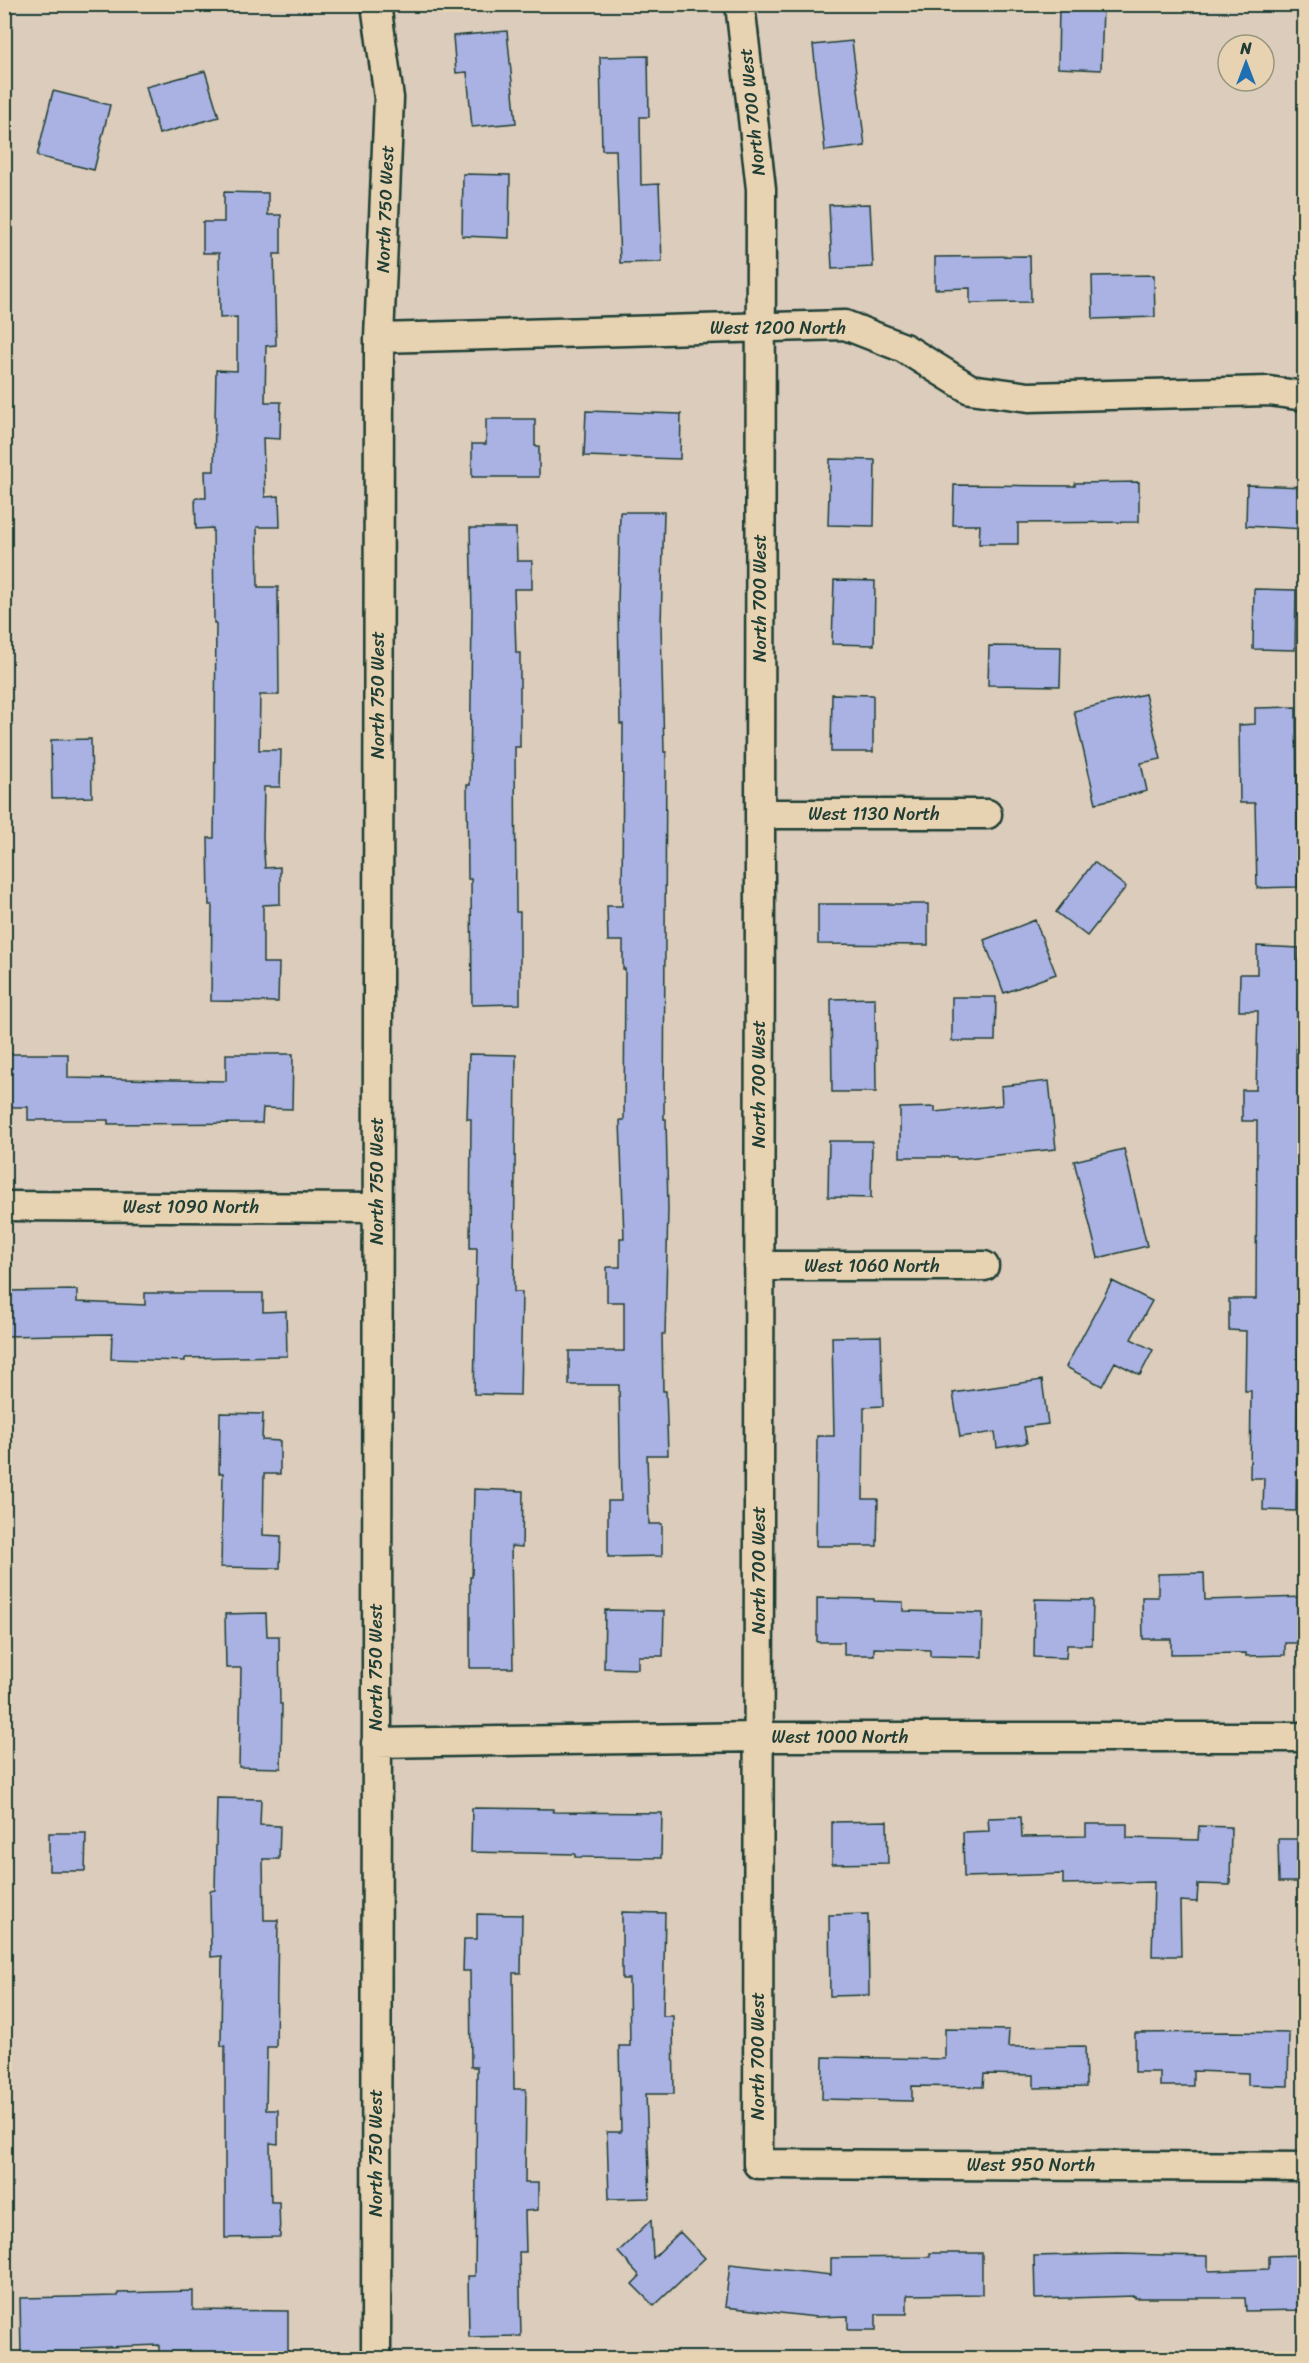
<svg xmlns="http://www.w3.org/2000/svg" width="1309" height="2363" viewBox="0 0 1309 2363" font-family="Sriracha,sans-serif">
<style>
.building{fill:#a9b2e3;stroke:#1f3d34;stroke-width:1.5}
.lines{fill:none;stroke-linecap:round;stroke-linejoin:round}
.minor-casing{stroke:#1f3d34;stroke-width:33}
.minor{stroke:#e7d3b1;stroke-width:28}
.labels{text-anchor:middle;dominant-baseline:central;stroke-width:4.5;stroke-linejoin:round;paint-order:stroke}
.street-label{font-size:18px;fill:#1f3d34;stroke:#e7d3b1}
</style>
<rect width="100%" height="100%" fill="#dbccbb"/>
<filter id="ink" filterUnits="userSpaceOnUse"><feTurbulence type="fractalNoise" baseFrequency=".0167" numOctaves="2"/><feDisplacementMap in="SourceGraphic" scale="12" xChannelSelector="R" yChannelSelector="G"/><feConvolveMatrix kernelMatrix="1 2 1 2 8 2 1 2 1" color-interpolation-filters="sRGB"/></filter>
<g filter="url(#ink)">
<!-- building -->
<path class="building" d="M 1059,4 L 1103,6 L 1101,70 L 1058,68 Z
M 507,31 L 516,123 L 472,127 L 467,72 L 456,73 L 453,36 Z
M 852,41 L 865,146 L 825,151 L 813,45 Z
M 648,56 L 649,117 L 640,117 L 641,185 L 659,184 L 662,262 L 620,263 L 616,150 L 602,150 L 600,57 Z
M 205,71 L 219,117 L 159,134 L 146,87 Z
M 53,91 L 110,105 L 94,170 L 37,156 Z
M 463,174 L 510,175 L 509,238 L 462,236 Z
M 224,192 L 268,193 L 268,215 L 281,215 L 281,254 L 274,254 L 276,345 L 266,346 L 265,402 L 281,402 L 280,439 L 263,438 L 265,497 L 279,496 L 280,527 L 257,527 L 258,587 L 278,587 L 279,695 L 260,695 L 259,750 L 281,750 L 280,787 L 264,787 L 263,838 L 265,868 L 280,867 L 280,904 L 263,905 L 263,963 L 279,963 L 278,1002 L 211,1001 L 212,905 L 209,905 L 208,838 L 214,838 L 216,623 L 214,623 L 213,528 L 196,529 L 195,498 L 206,498 L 205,471 L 214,471 L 216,370 L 237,371 L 237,317 L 220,318 L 219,253 L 203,253 L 203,222 L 224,222 Z
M 870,204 L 873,267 L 832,269 L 829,205 Z
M 1030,256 L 1031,302 L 970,303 L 970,288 L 935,289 L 935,257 Z
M 1154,275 L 1155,317 L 1093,319 L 1092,276 Z
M 586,411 L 681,414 L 680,459 L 584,456 Z
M 486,419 L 535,419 L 535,446 L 539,446 L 539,477 L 472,477 L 472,444 L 486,444 Z
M 830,459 L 875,460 L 874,526 L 828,525 Z
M 1139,482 L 1139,522 L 1018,523 L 1018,544 L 979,544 L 980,525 L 953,525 L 954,485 L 1075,486 L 1075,483 Z
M 1247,485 L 1305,487 L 1305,529 L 1246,526 Z
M 620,512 L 664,512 L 661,625 L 664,752 L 666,752 L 664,1119 L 666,1119 L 668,1209 L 665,1334 L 662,1334 L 663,1391 L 666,1391 L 668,1455 L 647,1455 L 649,1524 L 662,1524 L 662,1556 L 608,1557 L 608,1501 L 621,1501 L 619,1385 L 569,1385 L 569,1351 L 624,1351 L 624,1302 L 607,1302 L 607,1267 L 620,1267 L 620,1238 L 624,1238 L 620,1120 L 624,1120 L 625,969 L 623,969 L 623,941 L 608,941 L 607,906 L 622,906 L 623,724 L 620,724 L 618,605 Z
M 470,528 L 516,528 L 517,561 L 532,561 L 532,589 L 514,589 L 516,653 L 520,653 L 520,747 L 515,747 L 516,912 L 520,912 L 520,1004 L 472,1005 L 471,879 L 468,879 L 467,785 L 470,785 L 472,612 Z
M 834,580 L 875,581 L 874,645 L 832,644 Z
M 1254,589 L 1296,590 L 1295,650 L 1253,649 Z
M 989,646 L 1061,647 L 1060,686 L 988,685 Z
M 832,694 L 873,695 L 873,752 L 831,752 Z
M 1145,694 L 1161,759 L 1141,763 L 1147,791 L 1096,803 L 1074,711 Z
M 1296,707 L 1298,887 L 1257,888 L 1255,803 L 1240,803 L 1239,725 L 1255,724 L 1255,708 Z
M 91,739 L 92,797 L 52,798 L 51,740 Z
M 1094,862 L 1126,887 L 1087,936 L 1056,912 Z
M 818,904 L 928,904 L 928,945 L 818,944 Z
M 1035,920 L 1056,974 L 1004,993 L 984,940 Z
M 1257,946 L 1299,948 L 1296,1064 L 1300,1064 L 1301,1161 L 1296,1511 L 1263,1510 L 1264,1478 L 1250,1478 L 1251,1391 L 1245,1391 L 1246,1331 L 1229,1330 L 1229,1299 L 1256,1299 L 1257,1121 L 1242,1121 L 1242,1090 L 1256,1090 L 1258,1011 L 1239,1011 L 1240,974 L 1257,974 Z
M 952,997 L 996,997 L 995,1041 L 952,1041 Z
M 875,998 L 876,1092 L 832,1092 L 831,999 Z
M 4,1054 L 68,1054 L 68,1078 L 226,1081 L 226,1054 L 293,1054 L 292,1109 L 263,1108 L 262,1123 L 108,1124 L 108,1120 L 28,1120 L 28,1107 L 4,1107 Z
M 469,1054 L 516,1055 L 514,1292 L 522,1292 L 520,1395 L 474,1394 L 477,1248 L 470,1248 L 471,1119 L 467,1119 Z
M 1049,1081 L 1056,1149 L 957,1159 L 956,1157 L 900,1157 L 900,1108 L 935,1107 L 935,1112 L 1002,1105 L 1001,1086 Z
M 829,1141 L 872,1141 L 871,1198 L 828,1197 Z
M 1124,1149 L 1147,1246 L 1098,1258 L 1074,1161 Z
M 1112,1281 L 1152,1301 L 1131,1339 L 1153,1350 L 1140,1375 L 1115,1362 L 1102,1386 L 1066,1367 Z
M 77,1290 L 77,1302 L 145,1305 L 145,1293 L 263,1293 L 263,1312 L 286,1311 L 287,1356 L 185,1358 L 185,1361 L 111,1359 L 112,1334 L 4,1336 L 4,1291 Z
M 881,1336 L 883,1406 L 864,1407 L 863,1499 L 878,1499 L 877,1546 L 816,1546 L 817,1436 L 834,1436 L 832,1337 Z
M 1042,1380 L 1048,1424 L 1024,1427 L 1027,1443 L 997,1448 L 995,1432 L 960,1437 L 953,1393 Z
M 220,1413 L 263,1414 L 262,1440 L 280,1441 L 280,1474 L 264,1474 L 263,1535 L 281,1536 L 280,1568 L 221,1567 L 223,1473 L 219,1473 Z
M 474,1489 L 523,1491 L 522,1547 L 511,1546 L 513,1668 L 470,1668 L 470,1577 L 472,1577 Z
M 1204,1573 L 1205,1600 L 1305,1597 L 1305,1643 L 1285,1643 L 1285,1655 L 1246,1656 L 1246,1653 L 1171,1654 L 1171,1639 L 1143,1639 L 1142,1597 L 1158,1597 L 1158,1574 Z
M 817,1598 L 874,1599 L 874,1601 L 903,1602 L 903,1611 L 983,1613 L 982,1657 L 930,1656 L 930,1650 L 874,1648 L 874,1655 L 844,1655 L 844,1642 L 817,1642 Z
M 1035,1599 L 1093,1600 L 1092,1645 L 1067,1645 L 1066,1658 L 1034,1657 Z
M 605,1610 L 664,1611 L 663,1656 L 638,1656 L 638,1669 L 604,1668 Z
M 266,1613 L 267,1636 L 279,1636 L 280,1704 L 282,1704 L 281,1768 L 239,1767 L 241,1668 L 226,1668 L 225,1614 Z
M 217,1798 L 261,1799 L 260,1825 L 280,1826 L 279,1859 L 263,1859 L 264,1920 L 278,1920 L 276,2047 L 267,2047 L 266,2110 L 278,2110 L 278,2144 L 270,2143 L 271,2202 L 279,2202 L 280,2237 L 225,2238 L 225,2046 L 221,2046 L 222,1956 L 211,1957 L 210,1891 L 215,1890 Z
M 472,1808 L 553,1809 L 553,1812 L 662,1813 L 661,1858 L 575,1857 L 575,1854 L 471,1852 Z
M 1021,1817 L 1022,1837 L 1086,1836 L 1086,1824 L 1127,1824 L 1127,1838 L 1198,1840 L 1199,1826 L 1231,1827 L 1230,1885 L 1198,1884 L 1197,1902 L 1180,1901 L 1181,1956 L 1152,1956 L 1154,1882 L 1063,1884 L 1063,1874 L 964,1877 L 963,1832 L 989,1831 L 988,1818 Z
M 887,1821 L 888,1863 L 832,1864 L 832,1822 Z
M 49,1833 L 86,1833 L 85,1871 L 49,1871 Z
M 1278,1839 L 1305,1839 L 1305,1882 L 1279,1882 Z
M 622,1912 L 665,1913 L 663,2016 L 673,2016 L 674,2094 L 646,2094 L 650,2198 L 609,2199 L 607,2132 L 621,2132 L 619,2046 L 630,2046 L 629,1979 L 622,1979 Z
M 477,1914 L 522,1915 L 521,1973 L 513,1973 L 514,2089 L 526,2089 L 525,2183 L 538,2183 L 538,2210 L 525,2211 L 526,2252 L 519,2252 L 521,2336 L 469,2337 L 468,2276 L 475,2276 L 477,2067 L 471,2067 L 470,1971 L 463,1971 L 464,1939 L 477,1939 Z
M 868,1914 L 869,1995 L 830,1996 L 829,1915 Z
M 945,2029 L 1009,2030 L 1008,2047 L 1085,2046 L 1086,2087 L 1034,2088 L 1034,2075 L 984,2074 L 983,2087 L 912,2086 L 912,2101 L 822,2099 L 823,2057 L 945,2059 Z
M 1229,2032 L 1289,2033 L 1288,2086 L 1248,2085 L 1248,2073 L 1193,2071 L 1193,2086 L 1160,2086 L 1160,2072 L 1135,2072 L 1135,2033 Z
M 651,2220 L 653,2258 L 680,2232 L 705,2258 L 654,2306 L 632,2284 L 640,2276 L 618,2252 Z
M 930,2253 L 982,2253 L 982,2294 L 907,2295 L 907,2314 L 876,2314 L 876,2330 L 848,2330 L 848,2316 L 816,2317 L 725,2307 L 730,2264 L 831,2275 L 831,2258 L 930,2257 Z
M 1118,2254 L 1208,2256 L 1208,2271 L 1269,2269 L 1269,2256 L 1302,2255 L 1303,2310 L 1246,2311 L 1245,2298 L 1135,2298 L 1135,2296 L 1035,2299 L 1034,2256 Z
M 193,2291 L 193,2310 L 288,2311 L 288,2353 L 264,2352 L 264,2358 L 159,2358 L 159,2345 L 81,2348 L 81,2354 L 21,2355 L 20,2298 L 118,2296 L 118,2293 Z"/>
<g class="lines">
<defs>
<path id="minor" d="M 376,4 L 389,98 L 379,338 L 376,2358
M 740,4 L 761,189 L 758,2164 L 1304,2167
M 379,338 L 845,325 L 904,348 L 970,389 L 1029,397 L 1269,391 L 1304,396
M 760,814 L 987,814
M 4,1206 L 377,1208
M 759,1266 L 984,1266
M 376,1743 L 758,1737 L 1304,1737"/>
</defs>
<!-- minor casing -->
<use href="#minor" class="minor-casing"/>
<!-- minor -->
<use href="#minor" class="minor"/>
</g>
</g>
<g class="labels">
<!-- street labels -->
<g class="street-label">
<text transform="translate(752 112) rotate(-96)">North 700 West</text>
<text transform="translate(385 209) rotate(-88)">North 750 West</text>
<text x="778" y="328">West 1200 North</text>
<text transform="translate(760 598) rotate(-90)">North 700 West</text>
<text transform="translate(378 695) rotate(-90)">North 750 West</text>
<text x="874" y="814">West 1130 North</text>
<text transform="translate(759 1084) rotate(-90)">North 700 West</text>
<text transform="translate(377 1181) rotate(-90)">North 750 West</text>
<text x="191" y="1207">West 1090 North</text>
<text x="872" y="1266">West 1060 North</text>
<text transform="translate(759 1570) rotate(-90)">North 700 West</text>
<text transform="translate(376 1667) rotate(-90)">North 750 West</text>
<text x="840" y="1737">West 1000 North</text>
<text transform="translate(758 2056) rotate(-90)">North 700 West</text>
<text transform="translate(376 2153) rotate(-90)">North 750 West</text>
<text x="1031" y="2165">West 950 North</text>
</g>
</g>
<!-- margin -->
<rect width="1309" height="2363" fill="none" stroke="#e7d3b1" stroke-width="24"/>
<rect x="12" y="12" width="1285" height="2339" fill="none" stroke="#1f3d34" stroke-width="2" filter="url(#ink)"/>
<!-- north arrow -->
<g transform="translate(1246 63)"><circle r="28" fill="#e7d3b1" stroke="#97977f" stroke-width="1.5"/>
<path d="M0-4.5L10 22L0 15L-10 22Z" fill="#1f6fb2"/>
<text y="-9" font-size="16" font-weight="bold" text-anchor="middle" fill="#1f3d34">N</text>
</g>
</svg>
